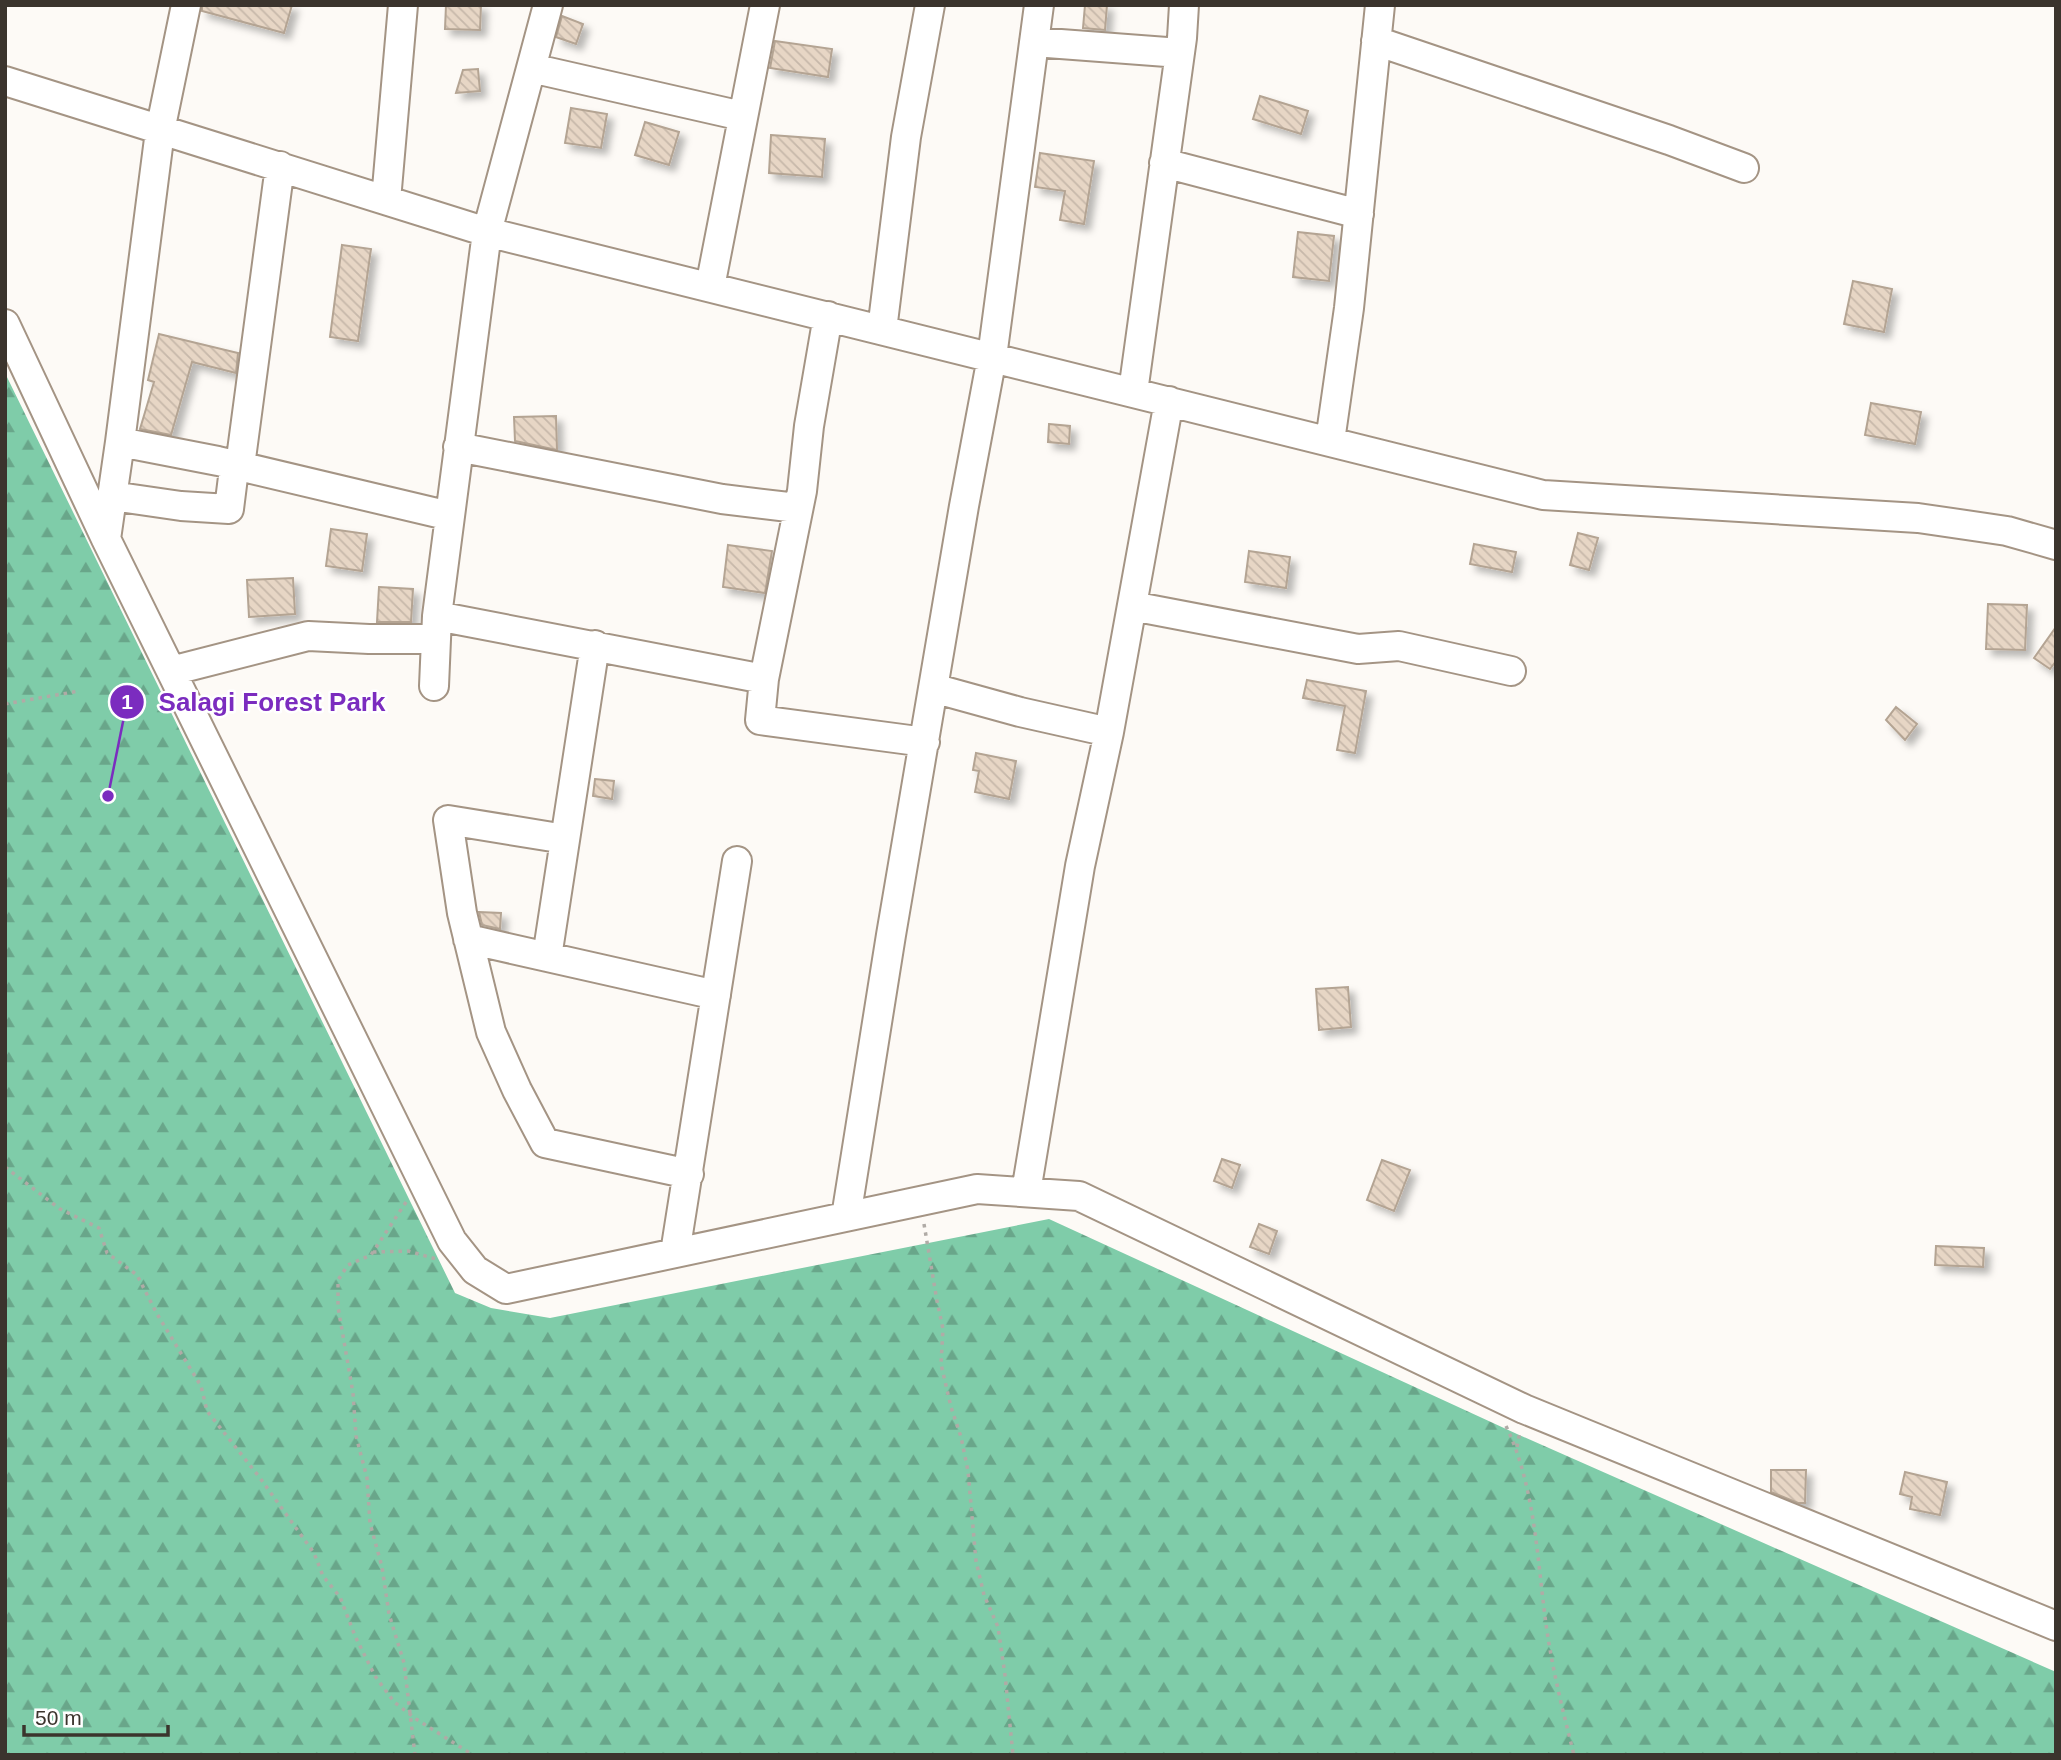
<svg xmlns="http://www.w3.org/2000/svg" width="2061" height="1760" viewBox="0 0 2061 1760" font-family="Arial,sans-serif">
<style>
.forest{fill:url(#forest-firs)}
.building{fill:url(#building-back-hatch);stroke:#b4a493;stroke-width:2;filter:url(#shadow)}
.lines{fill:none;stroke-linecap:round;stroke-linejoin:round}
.minor-casing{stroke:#a49484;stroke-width:32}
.path{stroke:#b0aba6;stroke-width:3.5;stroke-dasharray:3.5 5;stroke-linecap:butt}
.minor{stroke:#fff;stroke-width:28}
.leader{fill:none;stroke:#7b2cbf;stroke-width:2.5}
.callout-dot{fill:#7b2cbf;stroke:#fff;stroke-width:2.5}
.mark-label{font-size:21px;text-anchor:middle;font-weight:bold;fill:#fff}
.callout-label{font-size:26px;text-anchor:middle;font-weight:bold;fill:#7b2cbf;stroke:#fff;stroke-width:5;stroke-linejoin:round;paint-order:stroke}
</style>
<defs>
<pattern id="forest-firs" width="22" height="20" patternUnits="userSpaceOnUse" patternTransform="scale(1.75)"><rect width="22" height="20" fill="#7fcca9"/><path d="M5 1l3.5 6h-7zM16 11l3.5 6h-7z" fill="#69a68a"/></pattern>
<pattern id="building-back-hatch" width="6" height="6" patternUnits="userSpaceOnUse" patternTransform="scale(1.75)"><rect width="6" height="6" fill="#e7d6c5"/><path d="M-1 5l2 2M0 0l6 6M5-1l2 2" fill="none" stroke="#c7b8aa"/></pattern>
<filter id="shadow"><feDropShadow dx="6" dy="6" stdDeviation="3.5" flood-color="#0004"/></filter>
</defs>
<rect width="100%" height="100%" fill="#fdfaf6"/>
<!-- forest -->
<path class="forest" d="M 5,373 L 455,1293 L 491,1308 L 550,1318 L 1049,1219 L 1517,1434 L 2056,1672 L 2056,1755 L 5,1755 Z"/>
<!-- building -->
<path class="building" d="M 202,5 L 292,5 L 284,33 L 202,11 Z
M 446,5 L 481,5 L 480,30 L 445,29 Z
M 1085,5 L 1107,5 L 1105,30 L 1083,28 Z
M 562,16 L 583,24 L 576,44 L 556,37 Z
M 775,41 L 832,49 L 828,77 L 770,68 Z
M 478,69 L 480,91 L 456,93 L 463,70 Z
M 1260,96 L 1308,111 L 1301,134 L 1253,119 Z
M 571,108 L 607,114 L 601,148 L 565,143 Z
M 645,122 L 679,132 L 669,165 L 635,155 Z
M 771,135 L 825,139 L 822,177 L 769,173 Z
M 1040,153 L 1094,161 L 1084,224 L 1060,220 L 1065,191 L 1035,187 Z
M 1298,232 L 1334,236 L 1329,281 L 1293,277 Z
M 342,245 L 371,249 L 358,341 L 330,337 Z
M 1853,281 L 1892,289 L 1884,332 L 1844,324 Z
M 159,334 L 238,353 L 236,373 L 192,362 L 171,435 L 140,429 L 154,382 L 148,380 Z
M 1871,403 L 1921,412 L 1915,444 L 1865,435 Z
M 556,416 L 557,450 L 515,441 L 514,417 Z
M 1049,424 L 1070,426 L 1069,444 L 1048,442 Z
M 331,529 L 367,534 L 362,571 L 326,566 Z
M 1578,533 L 1598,538 L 1589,570 L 1570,565 Z
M 1474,544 L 1516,552 L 1512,572 L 1470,564 Z
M 728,545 L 772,551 L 765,593 L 723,587 Z
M 1249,551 L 1290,557 L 1286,588 L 1245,582 Z
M 293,578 L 295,614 L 249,617 L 247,580 Z
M 379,587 L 413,589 L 411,622 L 377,622 Z
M 1988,604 L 2027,605 L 2025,650 L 1986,649 Z
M 2056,627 L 2056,661 L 2050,669 L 2034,658 Z
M 1307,680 L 1366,691 L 1355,753 L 1337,750 L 1345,706 L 1303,698 Z
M 1896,707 L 1917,724 L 1905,740 L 1886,720 Z
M 976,753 L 1016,761 L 1009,799 L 975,792 L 979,771 L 973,770 Z
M 595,779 L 614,781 L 612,799 L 593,796 Z
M 479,912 L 501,913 L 500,929 L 482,925 Z
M 1348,987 L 1351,1027 L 1319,1030 L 1316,989 Z
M 1222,1159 L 1240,1165 L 1232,1188 L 1214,1181 Z
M 1382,1160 L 1410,1170 L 1394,1211 L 1367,1200 Z
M 1259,1224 L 1277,1231 L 1269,1254 L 1250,1247 Z
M 1936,1246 L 1984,1248 L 1983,1267 L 1935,1265 Z
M 1771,1470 L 1806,1470 L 1805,1503 L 1798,1503 L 1771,1492 Z
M 1905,1472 L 1947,1482 L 1940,1515 L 1910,1509 L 1912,1497 L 1900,1494 Z"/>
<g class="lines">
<defs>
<path id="minor" d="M 1376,41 L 1669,140 L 1744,168
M 1034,42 L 1180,53
M 531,68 L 742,116
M 5,81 L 487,232 L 1543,495 L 1918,518 L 2007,531 L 2056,545
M 1164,163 L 1359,214
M 386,200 L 403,5
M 710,287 L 765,5
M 828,316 L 809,426 L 802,491 L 764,679 L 760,720 L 925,742
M 5,324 L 106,539 L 452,1241 L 475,1270 L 506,1289 L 977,1189 L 1079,1196 L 1524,1409 L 2056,1626
M 882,330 L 906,137 L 930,5
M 1133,392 L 1182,38 L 1184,5
M 1330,441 L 1349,308 L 1380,5
M 120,442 L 218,461 L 450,516
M 458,447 L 722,499 L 797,508
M 112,496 L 181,506 L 229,509 L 233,477 L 240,466 L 280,166
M 106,539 L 120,442 L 160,131 L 186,5
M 1132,606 L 1358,649 L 1399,646 L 1511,671
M 437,616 L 764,679
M 171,671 L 308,636 L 369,639 L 436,639
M 434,686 L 437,616 L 487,232 L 548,5
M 933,688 L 1020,712 L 1109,732
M 565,839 L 448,820 L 462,913 L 491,1032 L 517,1090 L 545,1143 L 689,1174
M 468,939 L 716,995
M 547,957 L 595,645
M 1026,1192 L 1080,866 L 1109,732 L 1169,401
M 846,1217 L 891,935 L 964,506 L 992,357 L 1039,5
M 675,1253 L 737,861"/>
</defs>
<!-- minor casing -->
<use href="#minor" class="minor-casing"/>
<!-- path -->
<path class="path" d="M 5,704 L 79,691
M 5,1167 L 60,1209 L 99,1228 L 107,1253 L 137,1275 L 157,1314 L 201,1386 L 207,1411 L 260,1478 L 314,1553 L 323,1576 L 340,1597 L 355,1636 L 375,1676 L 394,1702 L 416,1719 L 473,1755
M 406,1202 L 371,1255 L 348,1265 L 338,1280 L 338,1307 L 353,1393 L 356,1436 L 367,1478 L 370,1523 L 382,1567 L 389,1614 L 404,1663 L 415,1755
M 924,1224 L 937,1301 L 943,1329 L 941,1364 L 951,1407 L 961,1437 L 968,1471 L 976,1561 L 984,1595 L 998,1627 L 1005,1675 L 1013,1755
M 373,1252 L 408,1251 L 436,1259
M 1506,1426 C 1535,1486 1537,1558 1546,1624 C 1552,1668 1563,1712 1574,1755
M 1517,1447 L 1520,1431"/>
<!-- minor -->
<use href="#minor" class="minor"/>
</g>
<!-- callouts -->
<path class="leader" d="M108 796L127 702"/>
<g class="callout-dot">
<circle cx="108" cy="796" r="7"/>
<circle cx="127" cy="702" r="18"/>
</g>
<g class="mark-label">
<text x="127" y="709">1</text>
</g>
<g class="callout-label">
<text x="272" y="711">Salagi Forest Park</text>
</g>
<!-- border -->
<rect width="2061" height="1760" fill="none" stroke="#3b342d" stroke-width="14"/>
<!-- scale -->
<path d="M24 1725v10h144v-10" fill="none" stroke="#3b342d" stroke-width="3.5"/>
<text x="35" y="1725" font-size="21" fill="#3b342d" stroke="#ffffff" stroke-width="5" paint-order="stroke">50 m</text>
</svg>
